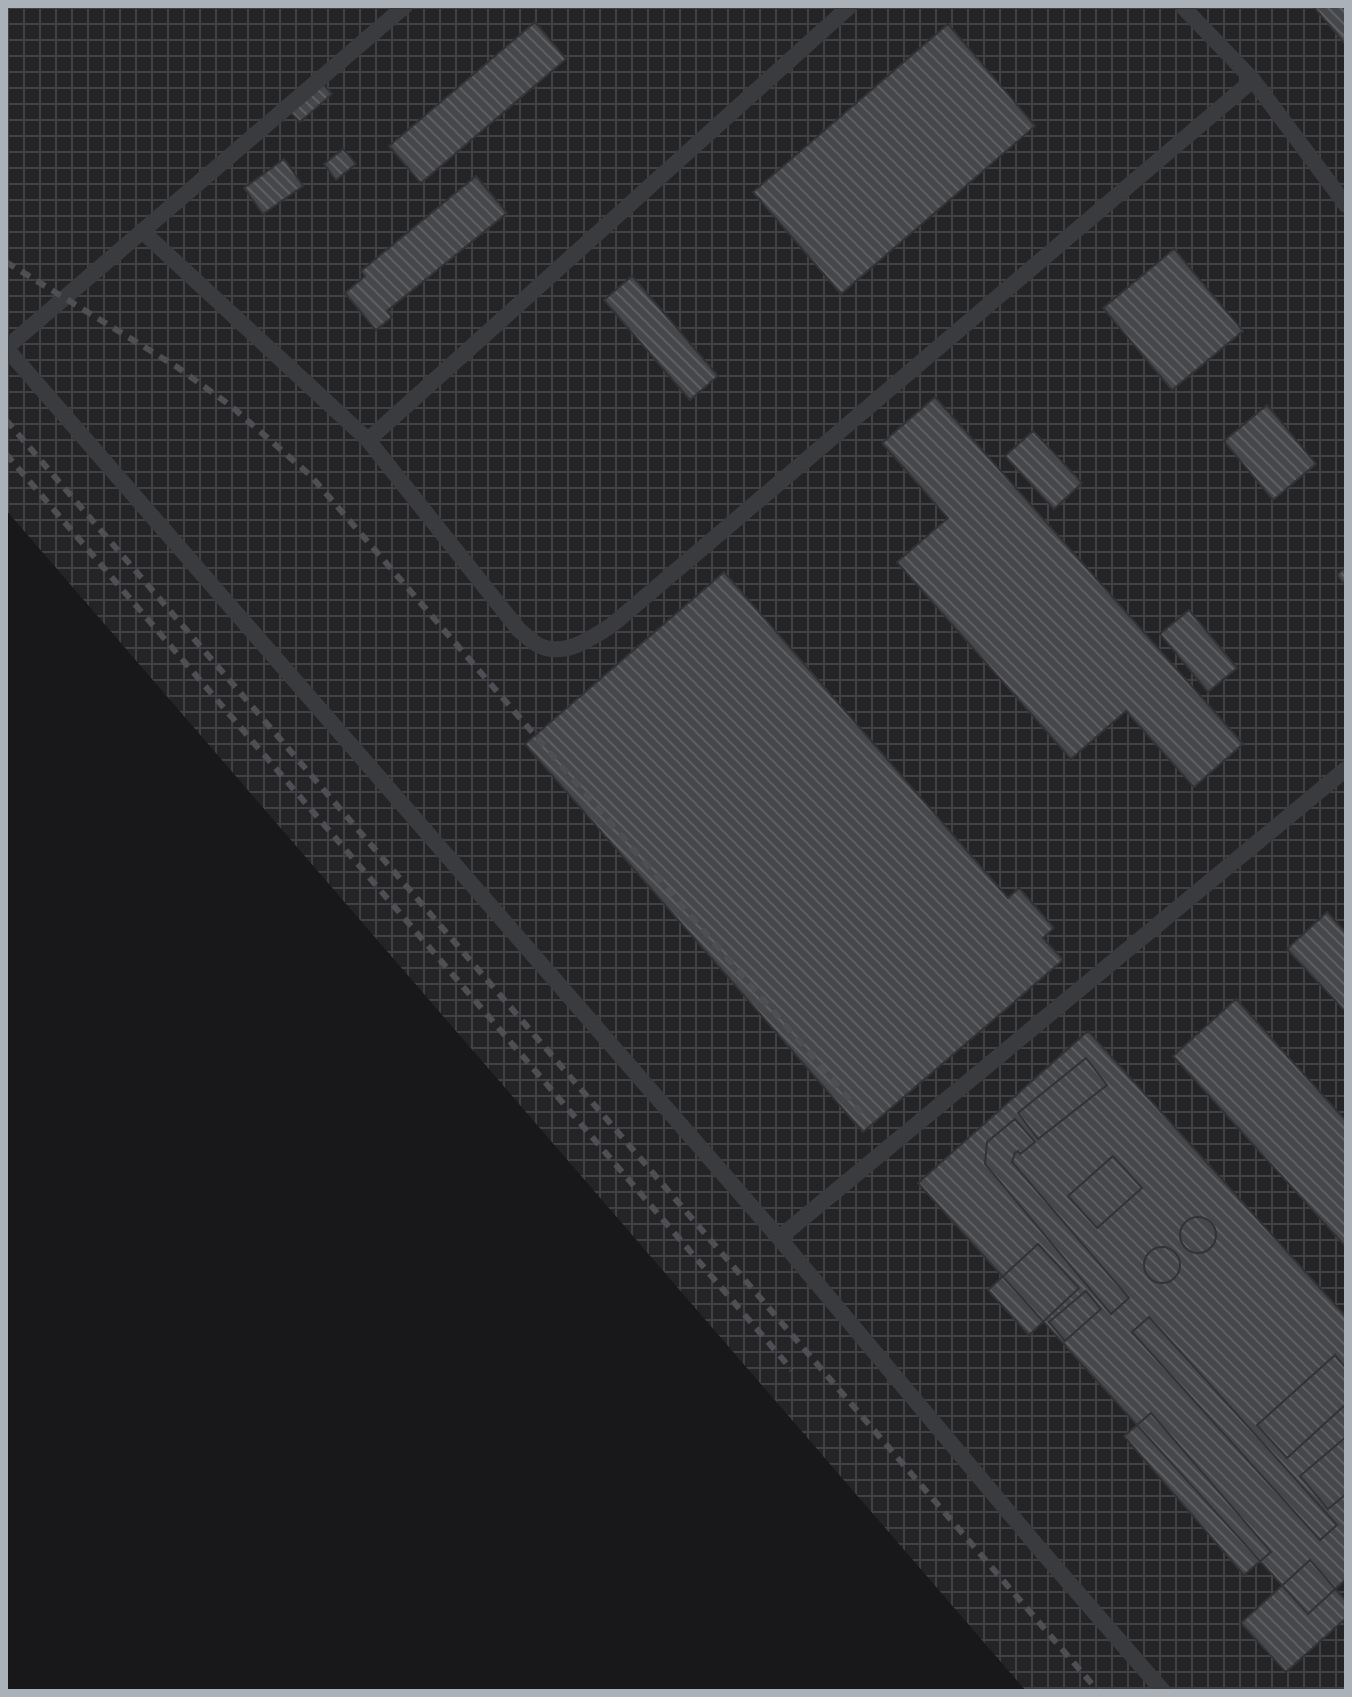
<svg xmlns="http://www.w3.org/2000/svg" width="1352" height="1697" viewBox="0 0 1352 1697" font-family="Ubuntu,sans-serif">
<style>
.industrial{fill:url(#industrial-grid)}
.building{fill:url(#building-back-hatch);stroke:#323336;stroke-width:2}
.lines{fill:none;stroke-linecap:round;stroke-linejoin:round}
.lane{stroke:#393b3f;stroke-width:16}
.rail{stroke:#4d4f54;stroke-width:6;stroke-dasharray:10 8;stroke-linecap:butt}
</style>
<defs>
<pattern id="industrial-grid" width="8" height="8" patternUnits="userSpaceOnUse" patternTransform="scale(2)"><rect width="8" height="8" fill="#242427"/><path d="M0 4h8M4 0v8" fill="none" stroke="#414144"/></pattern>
<pattern id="building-back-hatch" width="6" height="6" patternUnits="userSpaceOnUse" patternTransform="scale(2)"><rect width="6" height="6" fill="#45474a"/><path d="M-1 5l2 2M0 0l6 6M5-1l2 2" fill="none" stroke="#5d5f62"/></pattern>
</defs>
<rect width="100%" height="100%" fill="#18181a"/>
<!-- industrial -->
<path class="industrial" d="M 6,6 L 1346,6 L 1346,1691 L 1026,1691 L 6,510 Z"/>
<!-- building -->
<path class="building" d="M 1313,6 L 1346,6 L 1346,45 Z
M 535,22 L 566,59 L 421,183 L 389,146 Z
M 948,24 L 1035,126 L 841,294 L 753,192 Z
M 322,83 L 332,94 L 300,122 L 290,112 Z
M 343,149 L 356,164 L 336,180 L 324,164 Z
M 284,159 L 303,186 L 263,214 L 244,188 Z
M 476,176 L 507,213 L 387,311 L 392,317 L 376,330 L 345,293 L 365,276 L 361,271 Z
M 1174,249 L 1243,331 L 1172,390 L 1103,308 Z
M 632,276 L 718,376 L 690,400 L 604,300 Z
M 935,397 L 1243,744 L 1194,787 L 1126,711 L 1071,759 L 897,562 L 948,518 L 882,443 Z
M 1267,405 L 1316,464 L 1273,500 L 1224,441 Z
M 1033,431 L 1082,483 L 1054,509 L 1005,456 Z
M 1346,567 L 1346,586 L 1337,575 Z
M 724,572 L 1008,898 L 1019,888 L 1054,928 L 1043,938 L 1063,960 L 863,1132 L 525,744 Z
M 1189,610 L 1237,668 L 1208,692 L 1160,634 Z
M 1327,912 L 1346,933 L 1346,1012 L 1287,949 Z
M 1236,999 L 1346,1121 L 1346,1247 L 1173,1056 Z
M 1088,1031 L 1346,1317 L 1346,1579 L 1308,1614 L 918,1183 Z
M 1086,1058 L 1107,1085 L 1038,1139 L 1018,1113 Z
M 1015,1119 L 1035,1142 L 1020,1154 L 1018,1151 L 1015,1153 L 1012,1162 L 1129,1298 L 1111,1314 L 985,1164 L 987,1142 Z
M 1113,1156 L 1142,1188 L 1097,1228 L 1068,1196 Z
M1180 1235a18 18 0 1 1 36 0a18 18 0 1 1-36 0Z
M 1038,1244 L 1079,1288 L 1029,1335 L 988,1290 Z
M1144 1265a18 18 0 1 1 36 0a18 18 0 1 1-36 0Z
M 1086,1291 L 1101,1309 L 1065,1341 L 1049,1322 Z
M 1149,1317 L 1337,1525 L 1320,1540 L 1132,1332 Z
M 1335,1355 L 1346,1368 L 1346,1404 L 1287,1458 L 1257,1425 Z
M 1151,1413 L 1271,1552 L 1244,1575 L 1124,1436 Z
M 1346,1437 L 1346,1494 L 1328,1509 L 1300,1476 Z
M 1310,1560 L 1346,1601 L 1346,1618 L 1286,1672 L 1241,1623 Z"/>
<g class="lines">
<!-- lane -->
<path class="lane" d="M 1182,6 L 1253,80 L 1346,205
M 142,231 L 368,440 L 519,630 C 525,635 533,643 540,646 C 565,657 592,638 612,625 L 1253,80
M 6,348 L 779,1238 L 1038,1547 L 1163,1691
M 6,348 L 405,6
M 368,440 L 850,6
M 779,1238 L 1346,769"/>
<!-- rail -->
<path class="rail" d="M 6,262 L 177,367 L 231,406 L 311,476 L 862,1114
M 6,420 L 1098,1691
M 6,454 L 792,1370"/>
</g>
<!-- border -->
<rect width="1352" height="1697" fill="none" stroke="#abb1b9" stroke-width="16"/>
</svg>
